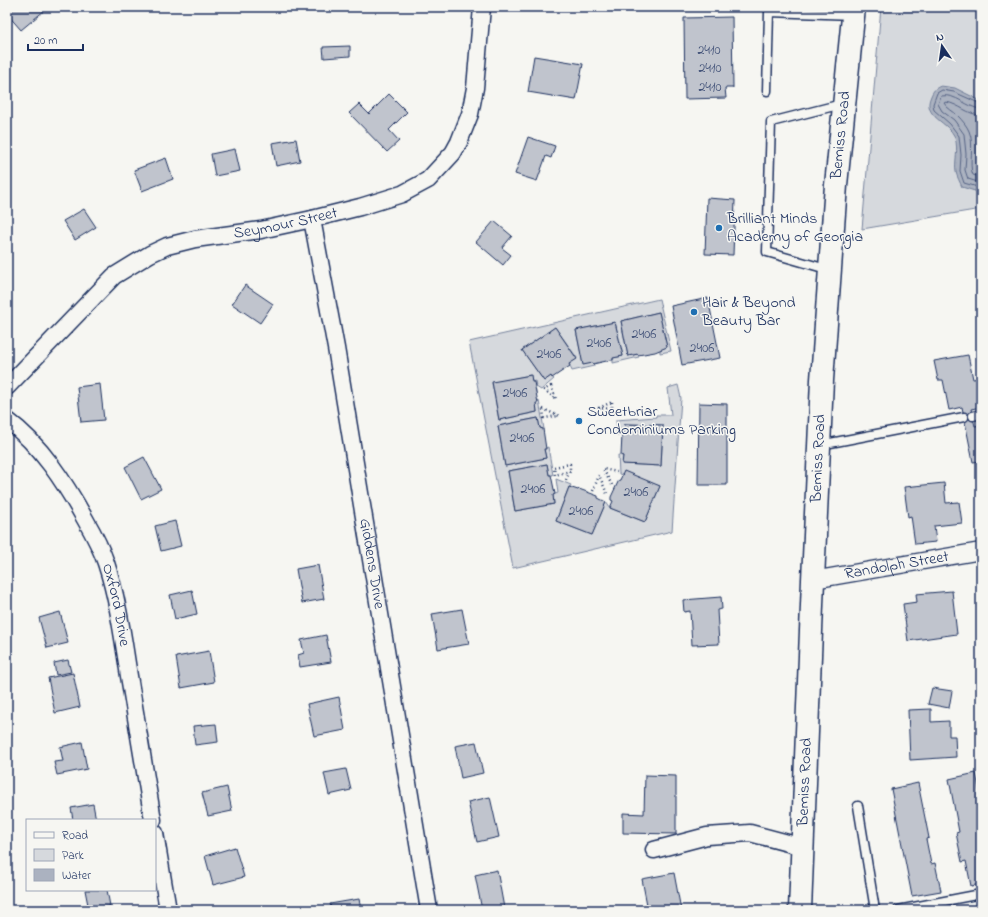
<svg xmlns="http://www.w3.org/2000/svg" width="988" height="917" viewBox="0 0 988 917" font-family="'Indie Flower',sans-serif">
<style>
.green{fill:#d6d9dd;stroke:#78849e}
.water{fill:#abb2c0;stroke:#717e99}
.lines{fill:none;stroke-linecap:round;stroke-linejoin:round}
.shore{stroke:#556385;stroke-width:1}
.building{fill:#c0c4cd;stroke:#1b2f5e}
.service-casing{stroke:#1b2f5e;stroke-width:11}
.minor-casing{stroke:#1b2f5e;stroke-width:19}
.primary-casing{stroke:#1b2f5e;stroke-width:25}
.path{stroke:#1b2f5e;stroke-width:2.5;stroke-dasharray:1 3;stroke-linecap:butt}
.service{stroke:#f6f6f2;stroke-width:8}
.minor{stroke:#f6f6f2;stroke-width:16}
.primary{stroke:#f6f6f2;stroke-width:22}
.poi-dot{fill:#1f6fb2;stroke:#f6f6f2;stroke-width:1.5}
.labels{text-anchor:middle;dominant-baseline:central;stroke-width:3;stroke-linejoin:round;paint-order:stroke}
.number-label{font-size:14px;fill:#44547a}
.street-label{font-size:16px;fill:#1b2f5e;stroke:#f6f6f2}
.poi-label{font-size:16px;fill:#1b2f5e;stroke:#f6f6f2;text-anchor:start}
</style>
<rect width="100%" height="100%" fill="#f6f6f2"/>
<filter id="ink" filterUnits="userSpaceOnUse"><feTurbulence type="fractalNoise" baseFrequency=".025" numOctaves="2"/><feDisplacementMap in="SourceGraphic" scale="8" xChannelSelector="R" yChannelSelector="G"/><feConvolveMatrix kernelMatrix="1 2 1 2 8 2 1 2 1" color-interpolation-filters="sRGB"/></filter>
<g filter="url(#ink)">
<!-- green -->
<path class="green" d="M 881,7 L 981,7 L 981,209 L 862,229 Z
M 659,299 L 671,351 L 660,353 L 660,349 L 667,347 L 659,312 L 621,321 L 628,356 L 638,354 L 639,357 L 613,363 L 613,358 L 623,356 L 615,322 L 576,330 L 583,364 L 593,363 L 594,366 L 572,371 L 569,364 L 577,358 L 555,327 L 522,350 L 544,381 L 551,376 L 554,379 L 541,390 L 536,387 L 535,381 L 532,382 L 530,375 L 492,383 L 499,420 L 537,412 L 536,403 L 539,401 L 544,429 L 540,428 L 538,418 L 498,426 L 505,466 L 546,458 L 544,449 L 548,447 L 553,475 L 549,475 L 547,464 L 508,471 L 515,511 L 554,504 L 553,495 L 558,493 L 556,479 L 571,485 L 570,487 L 569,487 L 556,521 L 592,535 L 606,502 L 610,508 L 645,522 L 660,486 L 619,474 L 618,455 L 623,456 L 623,464 L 661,466 L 663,425 L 625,424 L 624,434 L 617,435 L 616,420 L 656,417 L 656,415 L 671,415 L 668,388 L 678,385 L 681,398 L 672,531 L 513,568 L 469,342 Z"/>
<!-- water -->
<path class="water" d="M 941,86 L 955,88 L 981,101 L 981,192 L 978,192 L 962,187 C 960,182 957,177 956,172 C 954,162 959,150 955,138 C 950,122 921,117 931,96 C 933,91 935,88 941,86 Z"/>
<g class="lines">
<!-- shore -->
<path class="shore" d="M 981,104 L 954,92 L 942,90 L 937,93 L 933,104 L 934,110 L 950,124 L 959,136 L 961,155 L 960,171 L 964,183 L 981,188
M 981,109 C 967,108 956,93 941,96 L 938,104 L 942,111 L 954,120 L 964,134 L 966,154 L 965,170 L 968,179 L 981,183
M 981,115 C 968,115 959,104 946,102 L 944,103 C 947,109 954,111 958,116 C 962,120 967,126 969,131 C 975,144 968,165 973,175 L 981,177"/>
</g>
<!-- building -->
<path class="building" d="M 7,7 L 42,7 L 45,10 L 21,30 L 7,14 Z
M 732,17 L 733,88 L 725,88 L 726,98 L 685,99 L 684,18 Z
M 350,46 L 350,56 L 324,58 L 323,47 Z
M 534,56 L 583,64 L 576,100 L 528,92 Z
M 389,94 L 407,112 L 389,130 L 399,141 L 387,152 L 349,113 L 359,104 L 369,114 Z
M 528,137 L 555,146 L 551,158 L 546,156 L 537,181 L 515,174 Z
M 296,139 L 300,161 L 276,166 L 272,143 Z
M 235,149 L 240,171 L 215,176 L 211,154 Z
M 166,158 L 173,179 L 142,191 L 134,170 Z
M 707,198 L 735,200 L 733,255 L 705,254 Z
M 84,209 L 96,227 L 75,240 L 63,221 Z
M 494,221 L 512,236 L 502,248 L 511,255 L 503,265 L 476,242 Z
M 245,285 L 273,304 L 260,323 L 232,304 Z
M 708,298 L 720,358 L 682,365 L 671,306 Z
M 659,312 L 667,347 L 655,352 L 638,355 L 638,354 L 628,356 L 621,321 Z
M 615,322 L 623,356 L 613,358 L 613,360 L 611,360 L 593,364 L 593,363 L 583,365 L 576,330 Z
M 555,327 L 577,359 L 569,364 L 570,366 L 552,378 L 551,376 L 544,381 L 522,350 Z
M 968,355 L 973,379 L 981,378 L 981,407 L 971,409 L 975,426 L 981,425 L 981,461 L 973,462 L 962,407 L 949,410 L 943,380 L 938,380 L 934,361 Z
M 531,375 L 532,382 L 534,382 L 538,403 L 536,403 L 537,412 L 499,420 L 492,382 Z
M 100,384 L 104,420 L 81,422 L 77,387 Z
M 699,403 L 727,404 L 727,485 L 698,485 Z
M 538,418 L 540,428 L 543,429 L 546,449 L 544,449 L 546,458 L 505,466 L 498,426 Z
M 625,424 L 663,425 L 661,466 L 622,464 L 623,456 L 621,455 L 622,435 L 624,434 Z
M 144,457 L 161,489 L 141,499 L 125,467 Z
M 547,464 L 549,475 L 551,475 L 555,494 L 553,495 L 554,504 L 515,511 L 508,471 Z
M 624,471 L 660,486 L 645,522 L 610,508 L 613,501 L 611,500 L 611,497 L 619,480 L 620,480 Z
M 944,483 L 946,503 L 959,502 L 962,523 L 934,526 L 936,542 L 915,544 L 911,516 L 908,517 L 904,487 Z
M 569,487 L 578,490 L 579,489 L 598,496 L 598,498 L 606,502 L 592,535 L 556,521 Z
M 175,521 L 181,546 L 161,551 L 155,526 Z
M 318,565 L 324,599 L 302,603 L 296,569 Z
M 192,590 L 197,614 L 175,619 L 170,595 Z
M 952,591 L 957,634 L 908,641 L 903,604 L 917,602 L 916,594 Z
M 721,597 L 722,609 L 717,610 L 719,644 L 692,645 L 690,611 L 684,612 L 683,600 Z
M 462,609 L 469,644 L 438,649 L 432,614 Z
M 60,612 L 68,643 L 47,648 L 39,618 Z
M 326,635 L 331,662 L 300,667 L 298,655 L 304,653 L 301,640 Z
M 209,651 L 214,682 L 181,688 L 176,657 Z
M 68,660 L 71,672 L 56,675 L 54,663 Z
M 73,673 L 80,707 L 55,713 L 48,678 Z
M 932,688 L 952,691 L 949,708 L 928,704 Z
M 339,697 L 345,730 L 314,736 L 307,704 Z
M 931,709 L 931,722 L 949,721 L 949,736 L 955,736 L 956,757 L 910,760 L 908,710 Z
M 216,724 L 218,742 L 195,745 L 193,726 Z
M 82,742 L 87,769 L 57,775 L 54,762 L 63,761 L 60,747 Z
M 476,742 L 483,773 L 461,778 L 455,746 Z
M 346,769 L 351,790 L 329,795 L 324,773 Z
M 976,773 L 981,800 L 981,884 L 971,886 L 966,861 L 962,862 L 956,833 L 959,832 L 949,779 Z
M 645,775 L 676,776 L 676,834 L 623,833 L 623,813 L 644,814 Z
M 918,783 L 929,838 L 926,839 L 931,864 L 935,863 L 941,891 L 912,896 L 891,789 Z
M 227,787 L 232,811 L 208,816 L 202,793 Z
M 490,797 L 499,837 L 477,842 L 468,802 Z
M 93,804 L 96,820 L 73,820 L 71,808 Z
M 235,847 L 244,877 L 213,885 L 205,856 Z
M 497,870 L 504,908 L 493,910 L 482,910 L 475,875 Z
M 674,873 L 681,910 L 648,910 L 642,879 Z
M 85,890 L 107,890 L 110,906 L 89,910 Z
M 359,899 L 361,910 L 332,910 L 330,904 Z"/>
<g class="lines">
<defs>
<path id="service" d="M 767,91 L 769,12 L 853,15
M 830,270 L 767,252 L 771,122 L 842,104
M 973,416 L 981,414
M 820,445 L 964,417
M 858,806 L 875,910
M 898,910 L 981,894"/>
<g id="minor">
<path id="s1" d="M 312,219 L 336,348 L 429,910"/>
<path id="s2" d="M 7,387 L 114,276 L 150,254 L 167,246 L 195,239 L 261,230 L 312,219 L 360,207 L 402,194 L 428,180 L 453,153 L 459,142 L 470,114 L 475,88 L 482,7"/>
<path id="s3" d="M 7,420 C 41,445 65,483 85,519 C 93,533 101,548 106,563 C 118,599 123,639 129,676 C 137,724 145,772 153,820"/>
<path id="s4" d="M 813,580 L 981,551"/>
<path d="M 155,833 L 168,910"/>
<path d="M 654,850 L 707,836 L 750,833 L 803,847"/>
</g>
<g id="primary">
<path id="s5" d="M 800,910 L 813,580 L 822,380 L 836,185 L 854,7"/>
</g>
</defs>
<!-- service casing -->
<use href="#service" class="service-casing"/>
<!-- minor casing -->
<use href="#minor" class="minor-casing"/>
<!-- primary casing -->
<use href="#primary" class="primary-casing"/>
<!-- path -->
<path class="path" d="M 551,386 L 556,399 L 544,390 Z
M 612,402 L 612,409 L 599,408 Z
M 543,409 L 559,416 L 544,418 Z
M 566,480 L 570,471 L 570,464 L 554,467 L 555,475 L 570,471
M 612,485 L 603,469 L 617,472
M 593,491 L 599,475 L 608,496"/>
<!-- service -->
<use href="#service" class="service"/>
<!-- minor -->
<use href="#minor" class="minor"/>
<!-- primary -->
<use href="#primary" class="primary"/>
</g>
</g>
<!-- markers -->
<g class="poi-dot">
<circle cx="719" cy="228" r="4"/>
<circle cx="694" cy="312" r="4"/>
<circle cx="579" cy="421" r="4"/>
</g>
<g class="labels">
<!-- number labels -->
<g class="number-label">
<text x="709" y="50">2410</text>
<text x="710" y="68">2410</text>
<text x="710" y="87">2410</text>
<text x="644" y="334">2406</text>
<text x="599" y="343">2406</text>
<text x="702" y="348">2406</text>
<text x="549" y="354">2406</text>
<text x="515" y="393">2406</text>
<text x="522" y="438">2406</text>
<text x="533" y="489">2406</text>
<text x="636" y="492">2406</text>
<text x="581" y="511">2406</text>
</g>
<!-- street labels -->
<g class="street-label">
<text stroke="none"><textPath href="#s5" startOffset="776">Bemiss Road</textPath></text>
<text stroke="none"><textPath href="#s2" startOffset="336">Seymour Street</textPath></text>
<text stroke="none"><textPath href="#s5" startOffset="452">Bemiss Road</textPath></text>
<text stroke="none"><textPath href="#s1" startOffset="350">Giddens Drive</textPath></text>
<text stroke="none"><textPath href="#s4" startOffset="85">Randolph Street</textPath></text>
<text stroke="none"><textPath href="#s3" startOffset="219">Oxford Drive</textPath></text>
<text stroke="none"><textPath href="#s5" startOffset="128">Bemiss Road</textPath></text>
</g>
<!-- poi labels -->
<g class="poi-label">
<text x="727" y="219">Brilliant Minds<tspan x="727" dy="18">Academy of Georgia</tspan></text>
<text x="702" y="303">Hair &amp; Beyond<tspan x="702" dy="18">Beauty Bar</tspan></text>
<text x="587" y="412">Sweetbriar<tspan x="587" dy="18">Condominiums Parking</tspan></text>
</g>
</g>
<!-- margin -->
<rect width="988" height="917" fill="none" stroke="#f6f6f2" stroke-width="24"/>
<rect x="12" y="12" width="964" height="893" fill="none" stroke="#1b2f5e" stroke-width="1.5" filter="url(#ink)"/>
<!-- legend -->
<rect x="26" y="819" width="130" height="72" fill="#f6f6f2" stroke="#9ea6b7"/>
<rect x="34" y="832" width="20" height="6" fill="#f6f6f2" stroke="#9ea6b7"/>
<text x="62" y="839" font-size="12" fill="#1b2f5e">Road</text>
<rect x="34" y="849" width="20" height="12" fill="#d6d9dd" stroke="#9ea6b7"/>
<text x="62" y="859" font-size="12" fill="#1b2f5e">Park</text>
<rect x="34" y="869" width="20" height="12" fill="#abb2c0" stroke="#9ea6b7"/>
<text x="62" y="879" font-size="12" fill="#1b2f5e">Water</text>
<!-- north arrow -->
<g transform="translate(942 46) rotate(347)" stroke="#f6f6f2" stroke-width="3" paint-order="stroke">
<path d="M0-3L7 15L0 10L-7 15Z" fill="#1b2f5e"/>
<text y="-6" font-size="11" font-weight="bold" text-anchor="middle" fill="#1b2f5e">N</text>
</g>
<!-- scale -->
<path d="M28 44v6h55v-6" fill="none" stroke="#1b2f5e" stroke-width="2"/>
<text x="34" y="44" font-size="12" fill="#1b2f5e" stroke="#f6f6f2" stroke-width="3" paint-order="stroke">20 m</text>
</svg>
